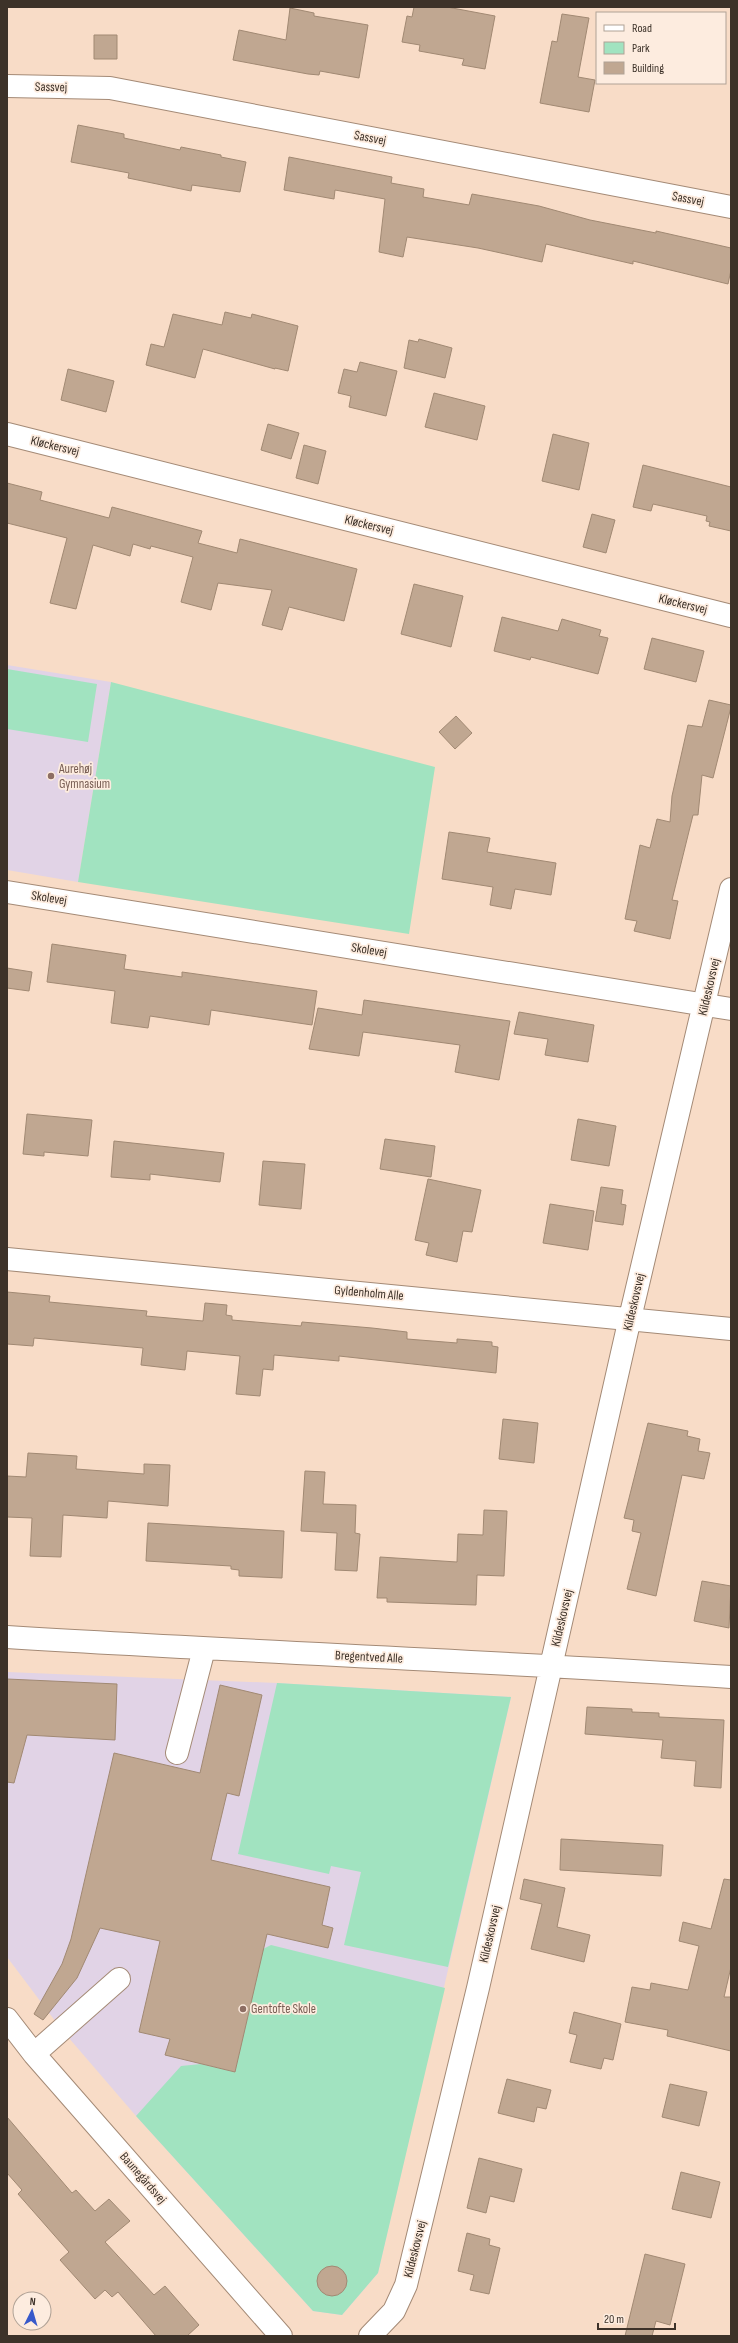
<svg xmlns="http://www.w3.org/2000/svg" width="738" height="2343" viewBox="0 0 738 2343" font-family="'Sofia Sans Condensed',sans-serif">
<style>
.education{fill:#e1d3e6}
.green{fill:#a1e3c0}
.building{fill:#c0a791;stroke:#a18973}
.lines{fill:none;stroke-linecap:round;stroke-linejoin:round}
.minor-casing{stroke:#a48a76;stroke-width:24}
.minor{stroke:#fff;stroke-width:22}
.education-dot{fill:#8d6e63;stroke:#fdecdf;stroke-width:1.5}
.labels{text-anchor:middle;dominant-baseline:central;stroke-width:3.5;stroke-linejoin:round;paint-order:stroke}
.street-label{font-size:13px;fill:#3d3229;stroke:#fdecdf}
.education-label{font-size:13px;fill:#785e54;stroke:#fdecdf;text-anchor:start}
</style>
<rect width="100%" height="100%" fill="#f8dcc7"/>
<!-- education -->
<path class="education" d="M 7,665 L 111,682 L 78,882 L 7,870 Z
M 7,1672 L 277,1683 L 511,1697 L 378,2273 L 342,2315 L 313,2311 L 136,2116 L 62,2030 L 7,1957 Z"/>
<!-- green -->
<path class="green" d="M 7,669 L 97,684 L 88,742 L 7,729 Z
M 111,682 L 435,767 L 409,934 L 78,882 Z
M 277,1683 L 511,1697 L 448,1967 L 344,1945 L 361,1872 L 331,1866 L 329,1874 L 238,1854 Z
M 271,1945 L 445,1988 L 378,2273 L 342,2315 L 313,2311 L 136,2116 L 181,2066 L 201,2064 L 235,2072 L 263,1949 Z"/>
<!-- building -->
<path class="building" d="M 414,7 L 447,7 L 495,16 L 485,69 L 462,65 L 464,59 L 419,51 L 420,45 L 402,42 L 407,16 L 412,17 Z
M 290,8 L 314,13 L 314,16 L 368,25 L 359,78 L 320,71 L 319,75 L 308,74 L 233,60 L 239,30 L 286,40 Z
M 562,14 L 589,18 L 578,77 L 595,80 L 589,112 L 540,103 L 552,41 L 557,42 Z
M 94,35 L 117,35 L 117,59 L 94,59 Z
M 78,125 L 124,134 L 124,138 L 180,150 L 181,147 L 221,155 L 221,157 L 246,162 L 240,192 L 192,185 L 191,191 L 128,178 L 129,173 L 71,162 Z
M 289,157 L 392,177 L 391,183 L 424,189 L 423,197 L 469,205 L 472,194 L 539,206 L 590,220 L 656,233 L 656,231 L 731,248 L 731,270 L 728,284 L 633,261 L 633,264 L 546,244 L 542,262 L 478,248 L 407,237 L 403,257 L 379,252 L 385,199 L 335,190 L 334,199 L 284,190 Z
M 225,312 L 251,318 L 252,314 L 298,326 L 288,371 L 275,368 L 275,369 L 203,349 L 195,378 L 146,365 L 151,344 L 164,347 L 173,314 L 222,325 Z
M 419,339 L 452,348 L 445,378 L 404,368 L 409,340 L 418,342 Z
M 360,362 L 397,371 L 386,416 L 349,407 L 351,396 L 338,393 L 344,369 L 357,372 Z
M 68,369 L 114,381 L 106,412 L 61,400 Z
M 434,393 L 485,406 L 477,440 L 425,427 Z
M 268,424 L 299,433 L 291,459 L 261,450 Z
M 553,434 L 589,443 L 579,490 L 542,481 Z
M 304,445 L 326,451 L 318,484 L 296,478 Z
M 643,465 L 731,487 L 731,531 L 709,526 L 710,522 L 706,521 L 707,516 L 653,504 L 651,511 L 633,507 Z
M 7,483 L 42,492 L 40,500 L 109,518 L 112,507 L 202,531 L 198,543 L 237,553 L 240,539 L 357,569 L 344,621 L 289,607 L 282,630 L 262,625 L 272,590 L 218,583 L 211,610 L 181,602 L 193,557 L 151,546 L 150,549 L 133,544 L 130,556 L 93,545 L 76,609 L 50,603 L 67,538 L 7,523 Z
M 592,514 L 615,520 L 606,553 L 583,547 Z
M 414,584 L 463,596 L 451,647 L 401,634 Z
M 502,617 L 558,631 L 562,619 L 601,630 L 599,636 L 608,638 L 598,674 L 531,657 L 530,660 L 494,651 Z
M 652,638 L 704,651 L 696,682 L 644,669 Z
M 709,700 L 731,705 L 731,707 L 713,778 L 702,775 L 698,815 L 693,815 L 672,900 L 678,901 L 670,939 L 634,931 L 637,921 L 625,919 L 640,845 L 650,848 L 657,819 L 670,822 L 672,796 L 688,725 L 702,727 Z
M 456,716 L 472,733 L 455,749 L 439,732 Z
M 449,832 L 490,838 L 487,852 L 556,863 L 551,895 L 515,889 L 511,909 L 490,905 L 493,887 L 442,879 Z
M 52,944 L 126,955 L 124,969 L 182,977 L 182,972 L 317,991 L 312,1025 L 211,1010 L 209,1025 L 150,1016 L 148,1028 L 111,1023 L 115,991 L 47,982 Z
M 7,968 L 32,972 L 29,991 L 7,988 Z
M 364,1000 L 510,1021 L 499,1080 L 455,1072 L 460,1045 L 363,1032 L 359,1056 L 309,1049 L 318,1008 L 362,1015 Z
M 519,1012 L 594,1025 L 588,1062 L 545,1055 L 548,1039 L 514,1034 Z
M 27,1114 L 92,1120 L 88,1156 L 44,1152 L 44,1156 L 23,1154 Z
M 578,1119 L 616,1126 L 609,1166 L 571,1160 Z
M 385,1139 L 435,1146 L 431,1177 L 380,1169 Z
M 114,1141 L 224,1153 L 220,1182 L 150,1174 L 150,1180 L 111,1177 Z
M 263,1161 L 305,1164 L 301,1209 L 259,1205 Z
M 428,1179 L 481,1190 L 472,1232 L 463,1231 L 457,1262 L 426,1255 L 429,1243 L 415,1240 Z
M 601,1187 L 623,1190 L 621,1204 L 626,1205 L 623,1225 L 595,1221 Z
M 550,1204 L 594,1211 L 588,1250 L 543,1243 Z
M 7,1292 L 50,1296 L 49,1302 L 147,1311 L 146,1316 L 203,1321 L 205,1303 L 227,1305 L 226,1315 L 232,1316 L 232,1320 L 301,1326 L 302,1322 L 372,1328 L 407,1332 L 407,1339 L 457,1343 L 457,1339 L 492,1342 L 492,1346 L 498,1347 L 496,1373 L 339,1356 L 339,1361 L 274,1355 L 273,1370 L 263,1369 L 260,1396 L 236,1394 L 240,1356 L 187,1351 L 185,1370 L 141,1365 L 143,1348 L 34,1338 L 33,1346 L 7,1344 Z
M 503,1419 L 538,1423 L 534,1463 L 499,1459 Z
M 648,1423 L 688,1431 L 687,1436 L 700,1439 L 698,1451 L 710,1453 L 704,1479 L 682,1475 L 656,1596 L 627,1589 L 641,1533 L 632,1531 L 634,1520 L 624,1518 Z
M 28,1453 L 77,1456 L 76,1469 L 144,1474 L 144,1464 L 170,1465 L 168,1506 L 108,1501 L 107,1518 L 63,1515 L 61,1557 L 30,1556 L 32,1518 L 7,1517 L 7,1476 L 26,1477 Z
M 305,1471 L 325,1472 L 323,1504 L 356,1505 L 355,1533 L 360,1534 L 357,1571 L 335,1570 L 337,1533 L 301,1531 Z
M 484,1510 L 507,1511 L 504,1576 L 477,1575 L 476,1605 L 387,1602 L 387,1598 L 377,1598 L 380,1557 L 457,1562 L 458,1534 L 483,1535 Z
M 148,1523 L 284,1531 L 282,1578 L 239,1576 L 239,1570 L 231,1569 L 231,1566 L 146,1561 Z
M 702,1581 L 731,1586 L 729,1628 L 694,1621 Z
M 7,1679 L 117,1684 L 115,1740 L 27,1735 L 14,1783 L 7,1782 Z
M 220,1685 L 262,1695 L 239,1796 L 227,1793 L 211,1860 L 330,1887 L 322,1925 L 333,1928 L 328,1948 L 267,1934 L 235,2072 L 165,2055 L 170,2039 L 139,2032 L 160,1941 L 100,1928 L 77,1978 L 43,2020 L 34,2014 L 62,1964 L 71,1939 L 114,1753 L 200,1773 Z
M 587,1707 L 632,1709 L 632,1712 L 659,1713 L 659,1717 L 724,1720 L 721,1788 L 694,1786 L 696,1761 L 661,1758 L 663,1740 L 585,1734 Z
M 561,1839 L 663,1845 L 661,1876 L 560,1870 Z
M 524,1879 L 565,1888 L 557,1927 L 590,1935 L 584,1962 L 531,1949 L 542,1904 L 520,1899 Z
M 724,1879 L 731,1880 L 731,1967 L 724,1997 L 731,1997 L 731,2051 L 667,2036 L 668,2030 L 625,2022 L 632,1987 L 650,1990 L 651,1983 L 688,1990 L 699,1946 L 679,1941 L 683,1922 L 711,1929 Z
M 574,2012 L 621,2024 L 613,2060 L 604,2058 L 601,2069 L 570,2062 L 577,2035 L 569,2033 Z
M 507,2079 L 551,2090 L 546,2109 L 537,2107 L 534,2122 L 498,2113 Z
M 670,2084 L 707,2092 L 699,2126 L 662,2117 Z
M 7,2117 L 72,2193 L 76,2190 L 95,2211 L 109,2199 L 130,2221 L 105,2242 L 154,2295 L 165,2286 L 199,2325 L 187,2336 L 156,2336 L 118,2292 L 112,2297 L 105,2290 L 95,2299 L 60,2260 L 69,2252 L 18,2194 L 22,2190 L 7,2173 Z
M 479,2158 L 522,2169 L 514,2202 L 490,2196 L 486,2213 L 467,2208 Z
M 681,2172 L 720,2182 L 711,2218 L 672,2209 Z
M 467,2233 L 490,2239 L 489,2245 L 500,2248 L 489,2294 L 470,2290 L 474,2275 L 458,2271 Z
M 645,2254 L 685,2264 L 670,2325 L 656,2321 L 652,2336 L 625,2336 Z
M317 2281a15 15 0 1 1 30 0a15 15 0 1 1-30 0Z"/>
<g class="lines">
<defs>
<path id="minor" d="M 7,86 L 110,88 L 731,207
M 7,434 L 731,616
M 7,892 L 731,1009
M 7,1259 L 731,1329
M 7,1637 C 248,1652 490,1661 731,1677
M 177,1753 L 204,1649
M 7,2019 L 34,2054 L 281,2336
M 34,2054 L 119,1979
M 370,2336 L 394,2311 L 406,2285 L 478,1988 L 630,1318 L 731,889"/>
</defs>
<!-- minor casing -->
<use href="#minor" class="minor-casing"/>
<!-- minor -->
<use href="#minor" class="minor"/>
</g>
<!-- markers -->
<g class="education-dot">
<circle cx="51" cy="776" r="4"/>
<circle cx="243" cy="2009" r="4"/>
</g>
<g class="labels">
<!-- street labels -->
<g class="street-label">
<text transform="translate(51 87) rotate(1)">Sassvej</text>
<text transform="translate(370 138) rotate(11)">Sassvej</text>
<text transform="translate(688 199) rotate(11)">Sassvej</text>
<text transform="translate(55 446) rotate(14)">Kløckersvej</text>
<text transform="translate(369 525) rotate(14)">Kløckersvej</text>
<text transform="translate(683 604) rotate(14)">Kløckersvej</text>
<text transform="translate(49 898) rotate(9)">Skolevej</text>
<text transform="translate(369 950) rotate(9)">Skolevej</text>
<text transform="translate(709 987) rotate(-77)">Kildeskovsvej</text>
<text transform="translate(369 1293) rotate(5)">Gyldenholm Alle</text>
<text transform="translate(634 1302) rotate(-77)">Kildeskovsvej</text>
<text transform="translate(562 1618) rotate(-77)">Kildeskovsvej</text>
<text transform="translate(369 1657) rotate(3)">Bregentved Alle</text>
<text transform="translate(490 1934) rotate(-77)">Kildeskovsvej</text>
<text transform="translate(143 2178) rotate(49)">Baunegårdsvej</text>
<text transform="translate(415 2249) rotate(-76)">Kildeskovsvej</text>
</g>
<!-- education labels -->
<g class="education-label">
<text x="59" y="769">Aurehøj<tspan x="59" dy="15">Gymnasium</tspan></text>
<text x="251" y="2009">Gentofte Skole</text>
</g>
</g>
<!-- border -->
<rect width="738" height="2343" fill="none" stroke="#3d3229" stroke-width="16"/>
<!-- legend -->
<rect x="596" y="12" width="130" height="72" fill="#fdecdf" stroke="#b0a296"/>
<rect x="604" y="25" width="20" height="6" fill="#ffffff" stroke="#b0a296"/>
<text x="632" y="32" font-size="12" fill="#3d3229">Road</text>
<rect x="604" y="42" width="20" height="12" fill="#a1e3c0" stroke="#b0a296"/>
<text x="632" y="52" font-size="12" fill="#3d3229">Park</text>
<rect x="604" y="62" width="20" height="12" fill="#c0a791" stroke="#b0a296"/>
<text x="632" y="72" font-size="12" fill="#3d3229">Building</text>
<!-- north arrow -->
<g transform="translate(32 2311) rotate(5)"><circle r="19" fill="#fdecdf" stroke="#b0a296"/>
<path d="M0-3L7 15L0 10L-7 15Z" fill="#3759ca"/>
<text y="-6" font-size="11" font-weight="bold" text-anchor="middle" fill="#3d3229">N</text>
</g>
<!-- scale -->
<path d="M598 2323v6h77v-6" fill="none" stroke="#3d3229" stroke-width="2"/>
<text x="604" y="2323" font-size="12" fill="#3d3229" stroke="#fdecdf" stroke-width="3" paint-order="stroke">20 m</text>
</svg>
